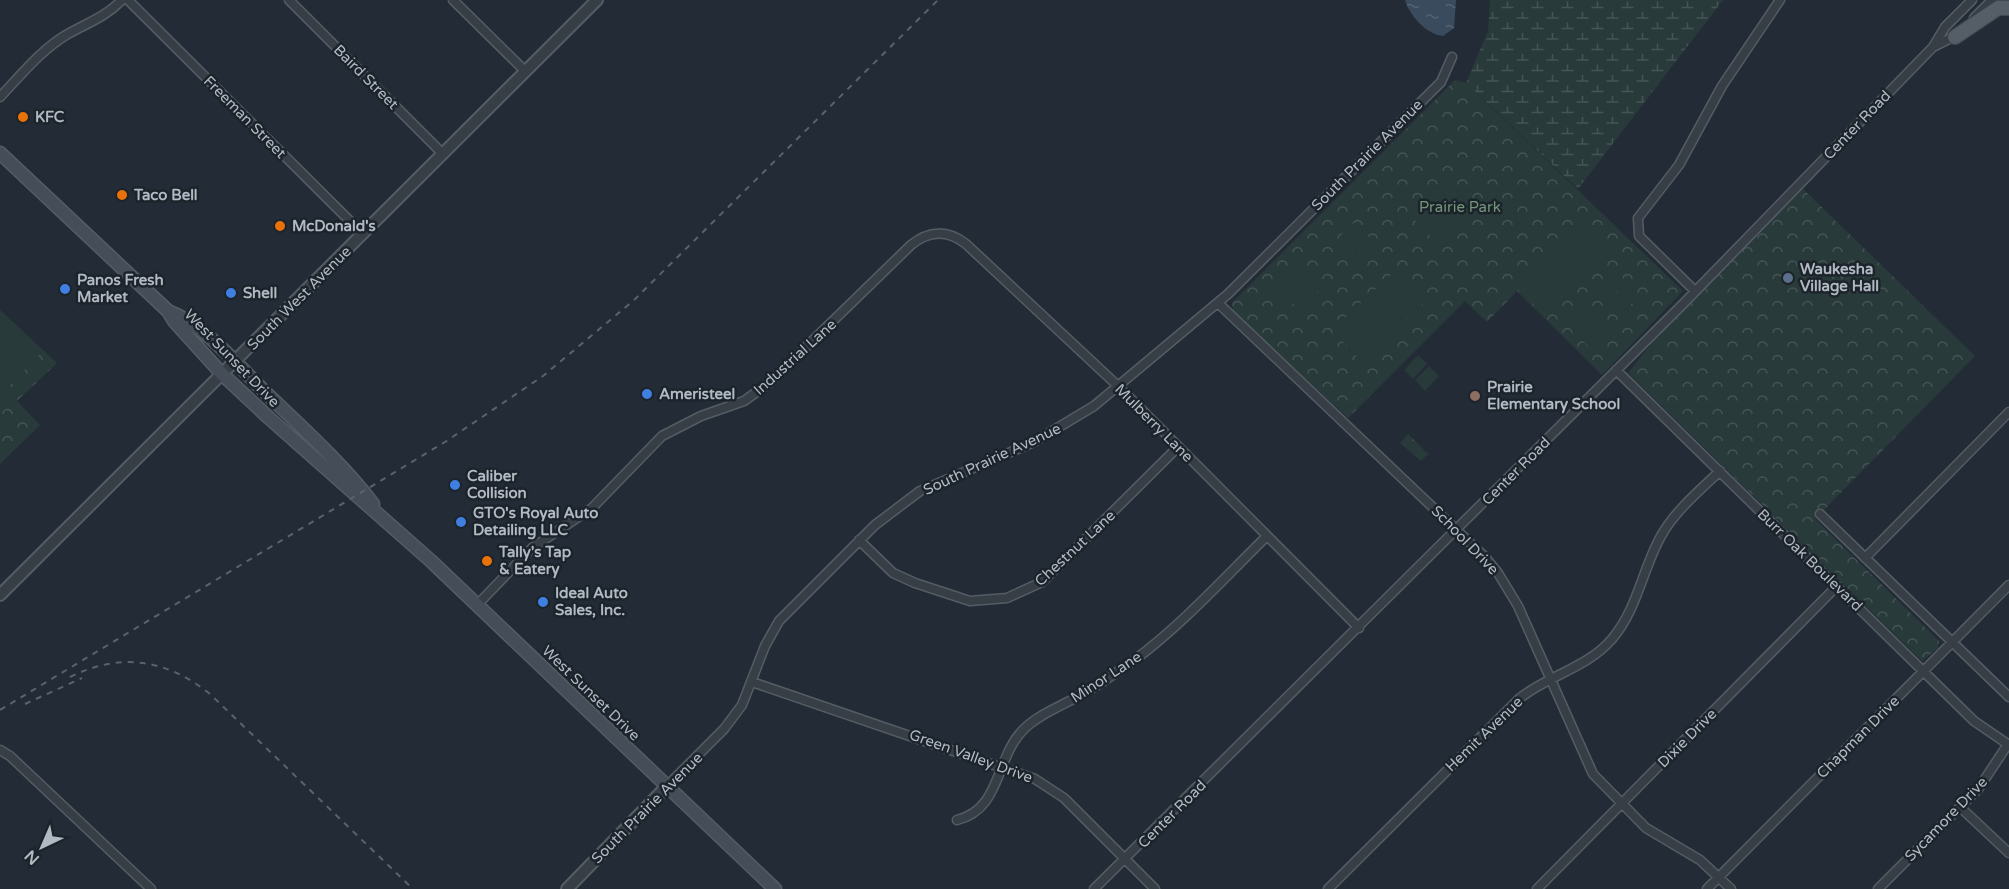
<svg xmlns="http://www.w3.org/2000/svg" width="2009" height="889" viewBox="0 0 2009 889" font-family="'Varela Round',sans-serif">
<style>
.wetland{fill:url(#wetland-marsh)}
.park{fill:url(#park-crowns)}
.pitch{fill:#283a39}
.water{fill:url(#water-ripples)}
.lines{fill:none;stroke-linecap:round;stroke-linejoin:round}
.minor-casing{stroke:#545c64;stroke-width:11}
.tertiary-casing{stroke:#545c64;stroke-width:14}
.secondary-casing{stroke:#545c64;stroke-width:15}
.primary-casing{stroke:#404750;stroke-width:16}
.minor{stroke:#373e46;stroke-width:8}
.tertiary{stroke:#373e46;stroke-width:10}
.secondary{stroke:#454d59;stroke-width:12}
.primary{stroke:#555d66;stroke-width:14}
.rail{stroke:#59626d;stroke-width:2;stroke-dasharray:6 6;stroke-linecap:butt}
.food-dot{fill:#e8710a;stroke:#1c232b;stroke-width:2}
.service-dot{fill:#5c6f8a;stroke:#1c232b;stroke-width:2}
.shop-dot{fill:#3f7fe0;stroke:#1c232b;stroke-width:2}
.education-dot{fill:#8d6e63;stroke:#1c232b;stroke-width:2}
.labels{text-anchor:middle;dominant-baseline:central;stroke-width:5;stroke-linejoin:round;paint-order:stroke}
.street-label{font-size:15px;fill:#b1b9c3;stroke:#1c232b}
.poi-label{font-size:15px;font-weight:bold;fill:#b1b9c3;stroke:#1c232b;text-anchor:start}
.park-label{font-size:15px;fill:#739679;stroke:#1c232b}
</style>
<defs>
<pattern id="wetland-marsh" width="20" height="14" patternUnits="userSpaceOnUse" patternTransform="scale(1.5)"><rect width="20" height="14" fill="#283a39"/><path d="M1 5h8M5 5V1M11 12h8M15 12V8" fill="none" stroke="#455454"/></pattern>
<pattern id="park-crowns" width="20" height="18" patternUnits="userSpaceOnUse" patternTransform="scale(1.5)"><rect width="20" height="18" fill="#283a39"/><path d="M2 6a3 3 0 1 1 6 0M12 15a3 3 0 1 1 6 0" fill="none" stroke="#455454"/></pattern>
<pattern id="water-ripples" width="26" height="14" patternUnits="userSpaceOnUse" patternTransform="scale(1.5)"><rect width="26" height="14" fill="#3a4b5d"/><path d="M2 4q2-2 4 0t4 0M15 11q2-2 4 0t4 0" fill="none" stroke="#546373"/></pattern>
</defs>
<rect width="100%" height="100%" fill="#232c36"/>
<!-- wetland -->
<path class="wetland" d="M 1490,0 L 1723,0 L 1578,189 L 1466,83 L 1488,31 Z"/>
<!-- park -->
<path class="park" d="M 1455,80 L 1466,83 L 1683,291 L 1602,375 L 1517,291 L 1487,322 L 1465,301 L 1348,418 L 1233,311 L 1232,303 Z
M 1802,188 L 1975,356 L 1815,519 L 1939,641 L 1938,648 L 1922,661 L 1628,373 L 1659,334 Z
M 0,310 L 57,363 L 17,401 L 40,425 L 0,464 Z
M 1408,434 L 1428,454 L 1421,461 L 1400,443 Z"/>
<!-- pitch -->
<path class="pitch" d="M 1441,182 C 1476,192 1474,236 1441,246 L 1414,219 L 1409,218 L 1407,213 Z
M 1355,222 L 1378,247 L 1362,261 L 1339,237 Z
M 1577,224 L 1608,255 L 1547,318 L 1515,287 Z
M 1302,266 L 1314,274 L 1319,285 L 1314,302 L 1299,310 L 1283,293 L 1276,292 L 1275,287 Z
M 1396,270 L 1426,301 L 1362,362 L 1332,330 Z
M 1617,272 L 1627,282 L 1606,302 L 1597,293 Z
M 1631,286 L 1640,295 L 1620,316 L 1611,306 Z
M 1586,304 L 1595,313 L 1575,333 L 1566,324 Z
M 0,315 L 40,354 L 0,395 Z
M 1600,318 L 1609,327 L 1589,347 L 1580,338 Z
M 1418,355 L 1427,364 L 1413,379 L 1404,370 Z
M 1429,366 L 1439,376 L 1425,391 L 1415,380 Z"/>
<!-- water -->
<path class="water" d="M 1405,0 L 1456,0 L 1454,28 L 1443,36 C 1427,35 1409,15 1405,0 Z"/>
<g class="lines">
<defs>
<path id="minor" d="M 128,0 L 363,234
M 289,0 L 443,154
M 453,0 L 525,71
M 1974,18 L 1992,0
M 1933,47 L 1959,34
M 0,97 C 21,75 40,51 66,35 C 87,23 104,18 122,0
M 1695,291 L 1639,236 L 1638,218 L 1679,165 L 1722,86 L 1780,0
M 1218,303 L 1485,557 L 1498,573 L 1518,606 L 1593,774 L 1646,828 L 1700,860 L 1731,889
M 1616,370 L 1974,721 L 2009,745
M 1820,514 L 2009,697
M 859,540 L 893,573 L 915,583 L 970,601 L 1007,598 L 1042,582 L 1178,447
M 1865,558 L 2009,412
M 477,605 L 532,548 L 592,508 L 662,436 L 701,416 L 744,401 L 769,383 L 911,245 C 929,230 948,230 966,244 L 1118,386 L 1359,628
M 752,682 L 1035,779 L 1064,798 L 1155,889
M 0,750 L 10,756 L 151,889
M 667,786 L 724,729 L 742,705 L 765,646 L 779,621 L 875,525 L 920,491 L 1034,442 L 1094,406 L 1228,294 L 1441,82 L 1452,57
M 1960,807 L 2009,853
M 957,820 C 1002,809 995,757 1024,729 C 1038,715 1059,707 1075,698 C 1095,687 1115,674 1133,661 C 1182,625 1224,578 1267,536
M 1094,889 L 1683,304 L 1933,47 L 1945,27 L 1972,0
M 1328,889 L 1520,698 C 1549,675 1587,668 1612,639 C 1638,608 1642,570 1661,536 C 1675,511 1699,491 1720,471
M 1537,889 L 1837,586
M 1707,889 L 2009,585
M 1878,889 L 1979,788 L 2008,744"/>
<path id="tertiary" d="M 0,595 L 597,0
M 567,889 L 667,786"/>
<path id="secondary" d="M 0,153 L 168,311 L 174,321 L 222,374 L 269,418 L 431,561 L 775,889
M 168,311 C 204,325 235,362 262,389 C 300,426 341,462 373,504"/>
<path id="primary" d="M 1955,37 L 1998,8 L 2009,8"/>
</defs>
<!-- minor casing -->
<use href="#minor" class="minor-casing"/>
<!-- tertiary casing -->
<use href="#tertiary" class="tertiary-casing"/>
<!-- secondary casing -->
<use href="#secondary" class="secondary-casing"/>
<!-- primary casing -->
<use href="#primary" class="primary-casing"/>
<!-- minor -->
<use href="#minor" class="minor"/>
<!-- tertiary -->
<use href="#tertiary" class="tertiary"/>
<!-- secondary -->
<use href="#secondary" class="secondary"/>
<!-- primary -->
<use href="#primary" class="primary"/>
<!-- rail -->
<path class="rail" d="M 70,677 C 121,652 166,659 210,694 L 413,889
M 25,704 L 82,678
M 0,710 L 445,442 L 543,376 L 633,301 L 938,0"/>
</g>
<!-- markers -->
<g class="food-dot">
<circle cx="23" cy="117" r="6"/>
<circle cx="122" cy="195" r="6"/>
<circle cx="280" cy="226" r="6"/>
<circle cx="487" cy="561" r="6"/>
</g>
<circle class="service-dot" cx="1788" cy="278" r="6"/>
<g class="shop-dot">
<circle cx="65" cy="289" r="6"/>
<circle cx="231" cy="293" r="6"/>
<circle cx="647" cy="394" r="6"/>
<circle cx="455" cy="485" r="6"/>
<circle cx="461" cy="522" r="6"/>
<circle cx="543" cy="602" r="6"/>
</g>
<circle class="education-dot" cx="1475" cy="396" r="6"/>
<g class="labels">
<!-- street labels -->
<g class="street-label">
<text transform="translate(366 77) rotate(45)">Baird Street</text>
<text transform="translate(245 117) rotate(45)">Freeman Street</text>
<text transform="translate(1857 125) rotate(-46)">Center Road</text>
<text transform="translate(1367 155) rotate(-45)">South Prairie Avenue</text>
<text transform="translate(299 298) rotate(-45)">South West Avenue</text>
<text transform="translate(795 357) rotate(-42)">Industrial Lane</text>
<text transform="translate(232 358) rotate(46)">West Sunset Drive</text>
<text transform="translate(1154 423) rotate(45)">Mulberry Lane</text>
<text transform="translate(992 459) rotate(-25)">South Prairie Avenue</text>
<text transform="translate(1516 471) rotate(-45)">Center Road</text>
<text transform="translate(1465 540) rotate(46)">School Drive</text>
<text transform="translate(1075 548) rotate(-43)">Chestnut Lane</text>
<text transform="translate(1810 560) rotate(44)">Burr Oak Boulevard</text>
<text transform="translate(1106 677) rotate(-33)">Minor Lane</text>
<text transform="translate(591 693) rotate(44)">West Sunset Drive</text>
<text transform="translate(1484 734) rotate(-44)">Hemit Avenue</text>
<text transform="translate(1858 737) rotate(-45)">Chapman Drive</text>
<text transform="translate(1687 738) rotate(-45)">Dixie Drive</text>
<text transform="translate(971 756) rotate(20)">Green Valley Drive</text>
<text transform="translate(647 808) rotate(-45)">South Prairie Avenue</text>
<text transform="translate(1172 814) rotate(-45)">Center Road</text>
<text transform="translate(1946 819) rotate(-46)">Sycamore Drive</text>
</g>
<!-- poi labels -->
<g class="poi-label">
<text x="35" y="117">KFC</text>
<text x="134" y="195">Taco Bell</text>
<text x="292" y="226">McDonald's</text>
<text x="1800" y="269">Waukesha<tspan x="1800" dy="17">Village Hall</tspan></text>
<text x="77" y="280">Panos Fresh<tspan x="77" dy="17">Market</tspan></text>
<text x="243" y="293">Shell</text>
<text x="1487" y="387">Prairie<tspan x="1487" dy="17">Elementary School</tspan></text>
<text x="659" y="394">Ameristeel</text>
<text x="467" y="476">Caliber<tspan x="467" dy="17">Collision</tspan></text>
<text x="473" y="513">GTO's Royal Auto<tspan x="473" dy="17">Detailing LLC</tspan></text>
<text x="499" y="552">Tally's Tap<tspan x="499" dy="17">&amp; Eatery</tspan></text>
<text x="555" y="593">Ideal Auto<tspan x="555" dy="17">Sales, Inc.</tspan></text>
</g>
<!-- park labels -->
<g class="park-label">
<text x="1460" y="207">Prairie Park</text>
</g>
</g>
<!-- north arrow -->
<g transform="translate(42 847) rotate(224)" stroke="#1c232b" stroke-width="4.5" paint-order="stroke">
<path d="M0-4.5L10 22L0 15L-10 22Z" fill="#b1b9c3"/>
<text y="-9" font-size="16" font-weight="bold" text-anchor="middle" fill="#b1b9c3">N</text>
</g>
</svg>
